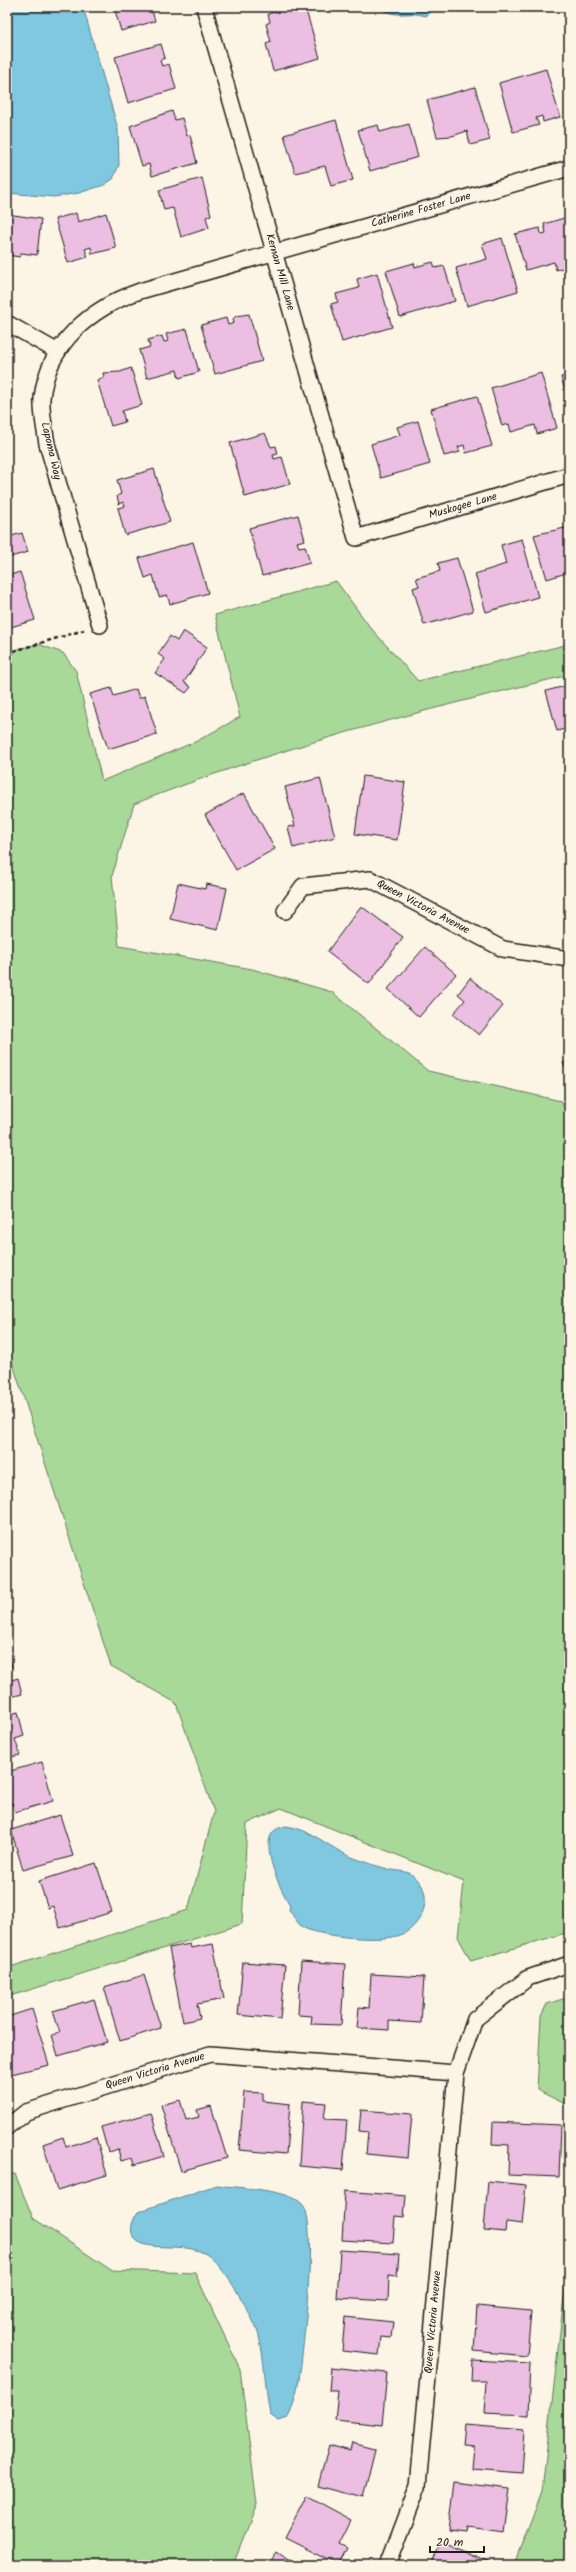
<svg xmlns="http://www.w3.org/2000/svg" width="576" height="2572" viewBox="0 0 576 2572" font-family="Kalam,sans-serif">
<style>
.green{fill:#a8d999;stroke:#627a5a}
.water{fill:#7fc8df;stroke:#578391}
.building{fill:#ecbee2;stroke:#1c1c1c}
.lines{fill:none;stroke-linecap:round;stroke-linejoin:round}
.street-casing{stroke:#1c1c1c;stroke-width:18}
.path{stroke:#1c1c1c;stroke-width:2.5;stroke-dasharray:4 3;stroke-linecap:butt}
.street{stroke:#fcf5e5;stroke-width:15}
.labels{text-anchor:middle;dominant-baseline:central;stroke-width:3;stroke-linejoin:round;paint-order:stroke}
.street-label{font-size:11px;fill:#1c1c1c;stroke:#fcf5e5}
</style>
<rect width="100%" height="100%" fill="#fcf5e5"/>
<filter id="ink" filterUnits="userSpaceOnUse"><feTurbulence type="fractalNoise" baseFrequency=".025" numOctaves="2"/><feDisplacementMap in="SourceGraphic" scale="8" xChannelSelector="R" yChannelSelector="G"/><feConvolveMatrix kernelMatrix="1 2 1 2 8 2 1 2 1" color-interpolation-filters="sRGB"/></filter>
<g filter="url(#ink)">
<!-- green -->
<path class="green" d="M 336,581 L 370,627 L 418,681 L 569,644 L 569,675 C 422,710 275,748 134,804 L 112,876 L 119,946 L 252,969 L 332,992 L 428,1071 L 561,1101 L 569,1118 L 569,1932 L 471,1961 L 458,1937 L 464,1882 L 281,1808 L 247,1824 L 242,1924 L 7,1997 L 7,1968 L 188,1910 L 214,1812 L 176,1703 L 111,1666 L 7,1346 L 7,652 L 38,644 L 63,653 L 76,671 L 102,781 L 197,741 L 240,717 L 215,615 Z
M 569,1997 L 569,2106 L 537,2090 L 541,2016 L 547,2004 Z
M 7,2174 L 15,2174 L 33,2218 L 111,2270 L 195,2273 L 240,2369 L 257,2504 L 233,2565 L 7,2565 Z
M 569,2252 L 569,2565 L 514,2565 L 542,2491 Z"/>
<!-- water -->
<path class="water" d="M 7,7 L 83,7 L 118,129 L 119,165 L 113,179 L 104,185 L 79,193 L 54,197 L 7,193 Z
M 376,7 L 437,7 L 426,16 C 404,10 400,20 376,7 Z
M 286,1826 C 312,1829 330,1849 354,1858 C 366,1862 379,1867 392,1870 C 397,1871 405,1871 409,1873 C 436,1888 426,1922 403,1934 C 385,1943 323,1937 304,1928 C 298,1925 293,1915 289,1910 L 290,1905 C 281,1891 259,1845 274,1831 C 277,1828 283,1827 286,1826 Z
M 216,2185 C 237,2188 291,2189 303,2205 C 318,2224 303,2351 299,2380 C 297,2393 293,2405 288,2418 L 279,2421 L 270,2415 C 265,2389 265,2361 259,2336 C 254,2317 223,2264 206,2254 C 186,2243 162,2250 143,2244 C 127,2238 130,2223 138,2212 Z"/>
<!-- building -->
<path class="building" d="M 114,7 L 151,7 L 155,21 L 121,31 Z
M 291,7 L 305,7 L 320,58 L 273,71 L 266,44 L 271,42 L 266,24 L 270,22 L 268,14 Z
M 161,44 L 165,58 L 160,60 L 162,66 L 169,64 L 176,89 L 128,103 L 115,57 Z
M 546,69 L 560,117 L 543,122 L 542,116 L 536,118 L 539,125 L 513,132 L 499,83 Z
M 475,87 L 490,140 L 470,145 L 467,131 L 452,136 L 437,137 L 427,100 Z
M 172,111 L 175,120 L 182,118 L 187,136 L 190,135 L 197,163 L 152,176 L 149,164 L 142,166 L 130,126 Z
M 336,120 L 353,180 L 331,186 L 325,166 L 295,173 L 284,135 Z
M 409,124 L 418,157 L 370,171 L 358,130 L 378,125 L 380,132 Z
M 202,178 L 211,215 L 206,217 L 209,228 L 181,237 L 173,208 L 164,210 L 159,190 Z
M 76,213 L 78,222 L 106,213 L 116,248 L 92,254 L 91,247 L 85,249 L 88,257 L 68,263 L 55,219 Z
M 7,214 L 41,219 L 37,255 L 21,253 L 20,257 L 7,255 Z
M 564,218 L 569,235 L 569,266 L 556,270 L 554,262 L 526,270 L 515,234 L 540,228 L 541,234 L 546,233 L 544,224 Z
M 502,238 L 518,291 L 467,306 L 456,268 L 487,259 L 482,244 Z
M 433,262 L 435,268 L 444,266 L 455,301 L 400,317 L 386,271 L 414,263 L 415,267 Z
M 377,273 L 392,327 L 342,342 L 331,304 L 338,302 L 336,294 L 359,288 L 357,279 Z
M 249,314 L 262,361 L 215,374 L 201,325 L 226,318 L 228,325 L 234,323 L 233,319 L 236,316 Z
M 187,329 L 199,372 L 179,378 L 177,370 L 147,378 L 139,350 L 150,347 L 148,340 L 162,336 L 164,342 L 168,341 L 166,334 Z
M 131,368 L 142,405 L 122,411 L 125,422 L 111,426 L 97,380 L 104,377 L 103,373 L 120,372 Z
M 541,373 L 557,428 L 537,434 L 535,425 L 511,432 L 509,424 L 502,426 L 491,388 Z
M 569,375 L 569,405 L 561,377 Z
M 477,396 L 492,446 L 466,453 L 464,445 L 458,447 L 460,452 L 444,456 L 431,409 Z
M 418,421 L 430,464 L 381,478 L 371,444 L 400,435 L 397,427 Z
M 265,433 L 271,447 L 276,446 L 278,454 L 273,455 L 274,459 L 282,457 L 290,484 L 245,497 L 230,443 Z
M 154,469 L 170,522 L 125,535 L 118,508 L 125,506 L 123,502 L 119,504 L 117,496 L 121,494 L 117,480 Z
M 298,515 L 305,540 L 297,542 L 299,547 L 305,546 L 310,563 L 262,576 L 249,528 Z
M 7,524 L 8,537 L 22,533 L 28,552 L 7,558 Z
M 569,527 L 569,564 L 564,566 L 566,573 L 547,579 L 534,535 Z
M 522,539 L 538,597 L 486,612 L 475,574 L 506,564 L 501,545 Z
M 193,542 L 208,593 L 170,604 L 167,595 L 159,597 L 153,575 L 145,578 L 139,558 Z
M 457,558 L 473,611 L 424,625 L 413,588 L 419,586 L 416,578 L 440,571 L 438,563 Z
M 20,572 L 35,620 L 7,628 L 7,576 Z
M 183,631 L 207,647 L 184,682 L 191,687 L 186,693 L 155,673 L 165,659 L 158,654 L 170,636 L 177,641 Z
M 569,685 L 569,728 L 557,731 L 546,691 Z
M 111,688 L 114,696 L 136,689 L 139,698 L 145,696 L 157,734 L 108,749 L 90,694 Z
M 363,776 L 405,782 L 397,840 L 355,834 Z
M 320,778 L 335,837 L 293,848 L 288,827 L 295,826 L 285,787 Z
M 244,793 L 275,849 L 236,870 L 205,815 Z
M 178,883 L 205,889 L 206,884 L 227,888 L 218,930 L 170,919 Z
M 361,906 L 403,937 L 369,984 L 327,952 Z
M 425,947 L 456,974 L 419,1017 L 388,989 Z
M 470,978 L 503,1006 L 479,1035 L 453,1014 L 465,1000 L 458,994 Z
M 569,1060 L 569,1074 L 563,1063 Z
M 7,1655 L 9,1655 L 12,1667 L 7,1669 Z
M 7,1674 L 9,1681 L 18,1678 L 22,1694 L 7,1698 Z
M 18,1712 L 24,1736 L 15,1739 L 20,1755 L 7,1758 L 7,1715 Z
M 42,1762 L 53,1801 L 15,1812 L 12,1803 L 7,1805 L 7,1772 Z
M 60,1815 L 73,1856 L 23,1870 L 11,1830 Z
M 96,1863 L 112,1912 L 60,1928 L 53,1906 L 48,1908 L 39,1881 Z
M 190,1944 L 191,1948 L 213,1944 L 224,1999 L 197,2004 L 200,2018 L 183,2022 L 169,1948 Z
M 301,1961 L 345,1964 L 341,2025 L 311,2024 L 312,2016 L 298,2015 Z
M 243,1962 L 285,1965 L 280,2019 L 238,2015 Z
M 371,1974 L 424,1977 L 421,2023 L 389,2021 L 389,2030 L 357,2028 L 359,2007 L 369,2008 Z
M 144,1975 L 161,2028 L 120,2041 L 104,1987 Z
M 94,1999 L 107,2042 L 58,2056 L 52,2035 L 60,2033 L 53,2011 Z
M 32,2009 L 49,2065 L 7,2075 L 7,2017 Z
M 244,2092 L 263,2093 L 263,2101 L 290,2104 L 286,2154 L 239,2150 Z
M 180,2100 L 186,2120 L 199,2117 L 197,2110 L 211,2106 L 227,2158 L 181,2171 L 161,2105 Z
M 303,2101 L 326,2103 L 324,2119 L 347,2120 L 343,2170 L 299,2166 Z
M 361,2110 L 412,2114 L 408,2158 L 366,2154 L 368,2132 L 359,2131 Z
M 151,2113 L 164,2156 L 134,2165 L 132,2158 L 121,2161 L 118,2149 L 108,2152 L 101,2127 Z
M 493,2122 L 561,2125 L 559,2177 L 508,2175 L 509,2145 L 492,2144 Z
M 63,2137 L 66,2147 L 96,2137 L 107,2175 L 57,2190 L 43,2144 Z
M 488,2181 L 526,2185 L 522,2224 L 506,2222 L 505,2232 L 484,2230 Z
M 345,2191 L 406,2196 L 404,2217 L 395,2216 L 393,2243 L 342,2240 Z
M 340,2250 L 399,2254 L 397,2276 L 389,2275 L 388,2301 L 337,2298 Z
M 477,2306 L 531,2311 L 527,2356 L 474,2351 Z
M 345,2317 L 393,2322 L 391,2338 L 381,2337 L 379,2355 L 342,2351 Z
M 472,2360 L 530,2363 L 528,2415 L 484,2413 L 486,2381 L 471,2381 Z
M 331,2367 L 387,2373 L 382,2425 L 335,2420 L 338,2391 L 329,2391 Z
M 465,2425 L 525,2430 L 522,2473 L 472,2469 L 474,2445 L 463,2444 Z
M 352,2443 L 375,2449 L 363,2498 L 318,2486 L 329,2445 L 350,2451 Z
M 454,2482 L 510,2489 L 504,2533 L 467,2528 L 466,2533 L 448,2531 Z
M 307,2496 L 352,2520 L 340,2544 L 348,2548 L 339,2565 L 285,2538 Z
M 439,2541 L 492,2563 L 491,2565 L 429,2565 Z
M 277,2552 L 296,2565 L 268,2565 Z"/>
<g class="lines">
<defs>
<path id="street" d="M 204,7 L 356,538 L 569,475
M 7,323 L 58,352
M 100,625 L 47,444 C 45,430 41,413 42,398 C 48,343 91,308 140,291 L 569,168
M 285,911 L 303,886 L 370,879 L 503,949 L 569,959
M 7,2127 L 26,2112 L 210,2054 L 456,2073
M 388,2565 L 418,2486 L 456,2073 L 475,2019 L 528,1978 L 569,1964"/>
</defs>
<!-- street casing -->
<use href="#street" class="street-casing"/>
<!-- path -->
<path class="path" d="M 7,653 L 84,630"/>
<!-- street -->
<use href="#street" class="street"/>
</g>
</g>
<g class="labels">
<!-- street labels -->
<g class="street-label">
<text transform="translate(421 210) rotate(-16)">Catherine Foster Lane</text>
<text transform="translate(280 272) rotate(74)">Kernan Mill Lane</text>
<text transform="translate(51 451) rotate(77)">Lapoma Way</text>
<text transform="translate(463 506) rotate(-16)">Muskogee Lane</text>
<text transform="translate(423 907) rotate(28)">Queen Victoria Avenue</text>
<text transform="translate(155 2071) rotate(-17)">Queen Victoria Avenue</text>
<text transform="translate(433 2322) rotate(-85)">Queen Victoria Avenue</text>
</g>
</g>
<!-- margin -->
<rect width="576" height="2572" fill="none" stroke="#fcf5e5" stroke-width="24"/>
<rect x="12" y="12" width="552" height="2548" fill="none" stroke="#1c1c1c" stroke-width="1.5" filter="url(#ink)"/>
<!-- scale -->
<path d="M430 2546v6h54v-6" fill="none" stroke="#1c1c1c" stroke-width="2"/>
<text x="436" y="2546" font-size="12" fill="#1c1c1c" stroke="#fcf5e5" stroke-width="3" paint-order="stroke">20 m</text>
</svg>
